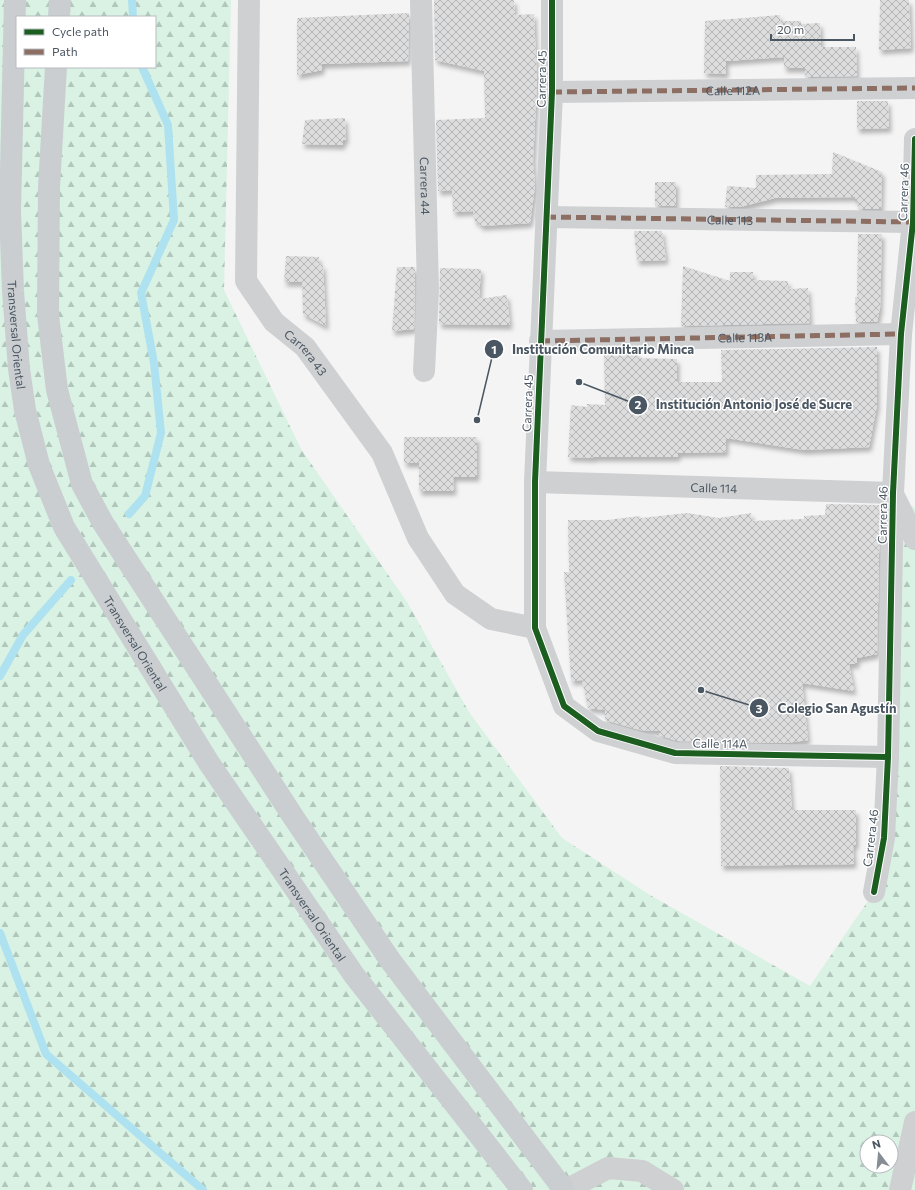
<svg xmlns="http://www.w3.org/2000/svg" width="915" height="1190" viewBox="0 0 915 1190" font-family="Commissioner,sans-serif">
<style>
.forest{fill:url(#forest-firs);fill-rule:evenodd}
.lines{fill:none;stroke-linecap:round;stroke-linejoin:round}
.stream{stroke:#aee2f0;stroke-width:8}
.building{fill:url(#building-cross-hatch);filter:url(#shadow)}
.minor{stroke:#ced0d2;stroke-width:22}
.major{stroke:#caced1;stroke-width:22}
.quiet{stroke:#8d6e63;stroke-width:5;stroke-dasharray:10 5;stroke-linecap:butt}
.cycleway-casing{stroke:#fff;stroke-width:8}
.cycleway{stroke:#1b5e20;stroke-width:6}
.labels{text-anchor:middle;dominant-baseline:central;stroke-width:3;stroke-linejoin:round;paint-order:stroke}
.street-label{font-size:12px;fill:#4a5661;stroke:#fff}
.leader{fill:none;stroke:#4a5661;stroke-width:1.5}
.callout-dot{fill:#4a5661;stroke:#fff;stroke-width:1.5}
.mark-label{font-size:12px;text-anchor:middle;font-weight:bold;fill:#fff}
.callout-label{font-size:13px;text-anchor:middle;font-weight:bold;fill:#4a5661;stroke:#fff;stroke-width:3;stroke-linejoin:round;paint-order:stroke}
</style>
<defs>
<pattern id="forest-firs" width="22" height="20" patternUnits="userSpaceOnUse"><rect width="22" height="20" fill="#d9f2e3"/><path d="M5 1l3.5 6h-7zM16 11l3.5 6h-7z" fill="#b2c7bb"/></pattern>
<pattern id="building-cross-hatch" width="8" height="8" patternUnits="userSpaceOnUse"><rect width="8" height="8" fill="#ddddde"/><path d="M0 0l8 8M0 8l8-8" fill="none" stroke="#b5b6b7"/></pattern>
<filter id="shadow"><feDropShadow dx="2.5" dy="4.5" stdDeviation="2" flood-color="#0004"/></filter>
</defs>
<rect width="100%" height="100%" fill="#f4f4f4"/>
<!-- forest -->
<path class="forest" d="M 0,0 L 231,0 L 224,290 L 301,449 L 407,602 L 469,712 L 562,838 L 650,895 L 810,986 L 874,892 L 893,493 L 915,508 L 915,1190 L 0,1190 ZM 17,17 L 155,17 L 155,67 L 17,67 ZM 867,1142 L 891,1142 L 891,1166 L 867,1166 Z"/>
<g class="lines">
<!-- stream -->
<path class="stream" d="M 132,0 L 133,17
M 129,514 L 145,496 L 161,433 L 154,363 L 141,293 L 174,220 L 168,125 L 142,67
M 0,676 L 23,635 L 71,580
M 0,933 L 46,1054 L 203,1190"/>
</g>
<!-- building -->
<path class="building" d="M 434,0 L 514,0 L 515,15 L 534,14 L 537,82 L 533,161 L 535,186 L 530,223 L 480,226 L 479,222 L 475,222 L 473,211 L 453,212 L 452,190 L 438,191 L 436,120 L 485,118 L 484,71 L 435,60 Z
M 880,0 L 909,0 L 911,48 L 879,50 Z
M 409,13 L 408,61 L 322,64 L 322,70 L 297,75 L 297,18 Z
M 780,15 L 780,21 L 801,21 L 801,24 L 820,23 L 821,47 L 856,47 L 857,76 L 805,77 L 805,68 L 784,68 L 784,57 L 726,61 L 726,74 L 704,73 L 705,21 Z
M 857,101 L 888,101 L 889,128 L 857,129 Z
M 345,118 L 346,140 L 343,140 L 343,145 L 302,144 L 305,120 Z
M 833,152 L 882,172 L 881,209 L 858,209 L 858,201 L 855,201 L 855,197 L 775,198 L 740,207 L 725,207 L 727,186 L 756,188 L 756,175 L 832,174 Z
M 655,182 L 676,182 L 676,206 L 655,206 Z
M 634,231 L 662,231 L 666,260 L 637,261 Z
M 858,234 L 882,234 L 880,308 L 877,322 L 856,322 L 855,297 L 857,297 Z
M 286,256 L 319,257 L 319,265 L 323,265 L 326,326 L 303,314 L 302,282 L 284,282 Z
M 683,266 L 730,281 L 730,272 L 753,272 L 753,280 L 788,281 L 788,289 L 808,288 L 810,323 L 681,326 Z
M 397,267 L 415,267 L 414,329 L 392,331 Z
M 440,268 L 481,269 L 479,299 L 507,295 L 510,325 L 439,324 Z
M 877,347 L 877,405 L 869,447 L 804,450 L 726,438 L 726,452 L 678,453 L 678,457 L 594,457 L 594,458 L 568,457 L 571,405 L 587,407 L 587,404 L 605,405 L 604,352 L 637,352 L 637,358 L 677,359 L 677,382 L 722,382 L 721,350 Z
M 404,437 L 477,437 L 477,477 L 453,477 L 454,491 L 419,491 L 419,463 L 404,463 Z
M 826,504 L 880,505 L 877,654 L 857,658 L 857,664 L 849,664 L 854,691 L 802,683 L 808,740 L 786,743 L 677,741 L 659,735 L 659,731 L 640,730 L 605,720 L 605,710 L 588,708 L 582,680 L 571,681 L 564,572 L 569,572 L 568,520 L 607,520 L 640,516 L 641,518 L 687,513 L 719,518 L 751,513 L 752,521 L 804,519 L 804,516 L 825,515 Z
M 720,766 L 789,768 L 792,810 L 856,810 L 856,845 L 853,845 L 854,864 L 721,866 Z"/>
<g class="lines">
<!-- minor -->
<g class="minor">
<path id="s1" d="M 249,0 L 246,281 L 274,322 L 305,347 L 382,453 L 418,538 L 455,594 L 491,619 L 535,628"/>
<path id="s2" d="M 421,0 L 428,290 L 424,371"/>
<path d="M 552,0 L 552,92 L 535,482 L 535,628 L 564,706 L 598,731 L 675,753 L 888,757"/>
<path id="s3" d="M 552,92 L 915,88"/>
<path id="s4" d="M 546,217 L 913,222"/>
<path d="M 540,341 L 901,334"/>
<path id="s5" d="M 535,482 L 893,493"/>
<path d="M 895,498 L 915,539"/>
<path d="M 874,892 L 884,838 L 888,757 L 893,493 L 901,334 L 913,222 L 915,139"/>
<path d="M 566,1190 L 608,1168 L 642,1171 L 673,1190"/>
<path d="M 900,1190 L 915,1122"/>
</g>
<!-- major -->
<g class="major">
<path id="s6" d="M 15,0 L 10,211 L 13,291 L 19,369 L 25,410 L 39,465 L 64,527 L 209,763 L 354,975 L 522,1190"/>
<path d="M 59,17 L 60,0"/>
<path d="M 56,67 L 49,187 L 48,315 L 57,390 L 82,484 L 103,523 L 294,818 L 390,960 L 564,1190"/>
</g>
<!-- quiet -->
<g class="quiet">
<path d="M 552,92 L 915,88"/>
<path d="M 546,217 L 913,222"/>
<path id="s7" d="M 540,341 L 901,334"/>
</g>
<defs>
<path id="cycleway" d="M 552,0 L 552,92 L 535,482 L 535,628 L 564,706 L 598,731 L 675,753 L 888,757
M 874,892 L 884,838 L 888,757 L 893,493 L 901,334 L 913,222 L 915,139"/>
</defs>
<!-- cycleway casing -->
<use href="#cycleway" class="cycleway-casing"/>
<!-- cycleway -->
<use href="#cycleway" class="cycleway"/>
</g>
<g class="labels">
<!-- street labels -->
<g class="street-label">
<text transform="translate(541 79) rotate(-89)">Carrera 45</text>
<text stroke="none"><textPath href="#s3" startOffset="181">Calle 112A</textPath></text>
<text stroke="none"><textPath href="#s2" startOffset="186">Carrera 44</textPath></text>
<text transform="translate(903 192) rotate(-88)">Carrera 46</text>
<text stroke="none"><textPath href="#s4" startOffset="184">Calle 113</textPath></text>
<text stroke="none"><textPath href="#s6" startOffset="335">Transversal Oriental</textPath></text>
<text stroke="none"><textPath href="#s7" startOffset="205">Calle 113A</textPath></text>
<text stroke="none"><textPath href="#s1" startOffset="375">Carrera 43</textPath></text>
<text transform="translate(527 403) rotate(-88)">Carrera 45</text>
<text stroke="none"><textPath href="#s5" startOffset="179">Calle 114</textPath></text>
<text transform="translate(882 515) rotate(-89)">Carrera 46</text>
<text stroke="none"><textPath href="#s6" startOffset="671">Transversal Oriental</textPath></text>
<text transform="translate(720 743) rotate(1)">Calle 114A</text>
<text transform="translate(870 838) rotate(-83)">Carrera 46</text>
<text stroke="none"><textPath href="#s6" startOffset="995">Transversal Oriental</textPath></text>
</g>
</g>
<!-- callouts -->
<path class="leader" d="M477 420L494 349M579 382L638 405M701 690L759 708"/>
<g class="callout-dot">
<circle cx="477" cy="420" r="4"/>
<circle cx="579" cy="382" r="4"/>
<circle cx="701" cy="690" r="4"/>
<circle cx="494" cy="349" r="10"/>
<circle cx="638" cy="405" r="10"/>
<circle cx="759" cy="708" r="10"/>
</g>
<g class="mark-label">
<text x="494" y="354">1</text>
<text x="638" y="409">2</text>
<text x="759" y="713">3</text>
</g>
<g class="callout-label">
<text x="603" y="354">Institución Comunitario Minca</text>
<text x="754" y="409">Institución Antonio José de Sucre</text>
<text x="837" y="713">Colegio San Agustín</text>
</g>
<!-- legend -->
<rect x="16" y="16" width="140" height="52" fill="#ffffff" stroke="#b7bbc0"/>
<rect x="24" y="29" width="20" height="6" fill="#1b5e20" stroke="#b7bbc0"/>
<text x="52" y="36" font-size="12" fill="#4a5661">Cycle path</text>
<rect x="24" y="49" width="20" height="6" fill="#8d6e63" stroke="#b7bbc0"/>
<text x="52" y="56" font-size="12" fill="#4a5661">Path</text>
<!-- north arrow -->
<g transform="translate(879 1154) rotate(344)"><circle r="19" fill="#ffffff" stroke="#b7bbc0"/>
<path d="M0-3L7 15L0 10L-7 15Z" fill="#868d94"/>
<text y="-6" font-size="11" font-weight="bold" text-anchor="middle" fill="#4a5661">N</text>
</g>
<!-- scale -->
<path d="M771 34v6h83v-6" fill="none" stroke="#4a5661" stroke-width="2"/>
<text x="777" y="34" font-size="12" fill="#4a5661" stroke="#ffffff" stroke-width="3" paint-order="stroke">20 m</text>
</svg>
